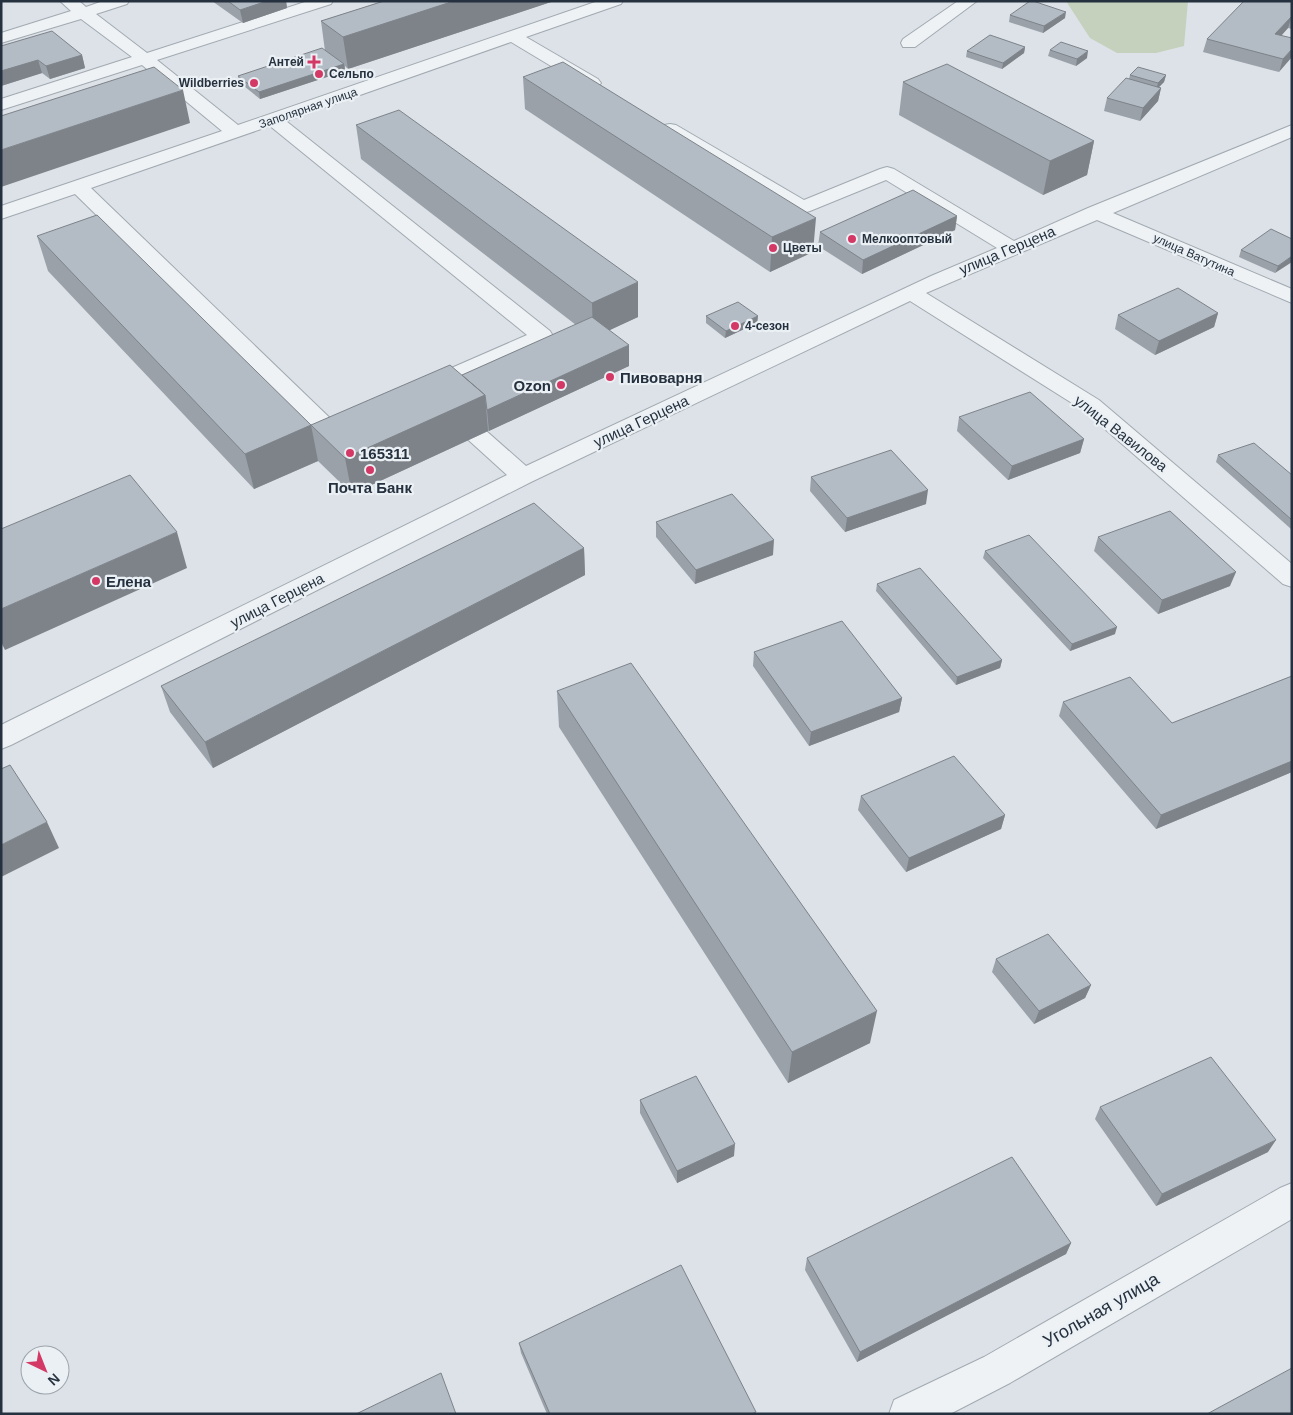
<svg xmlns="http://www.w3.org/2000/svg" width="1293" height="1415" viewBox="0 0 1293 1415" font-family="Helvetica,sans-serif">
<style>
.green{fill:#c5d1bc}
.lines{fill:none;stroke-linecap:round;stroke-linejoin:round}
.minor-casing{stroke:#a1a9b1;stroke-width:2}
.minor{fill:#eef2f5;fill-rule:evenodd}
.wall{fill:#9aa1a9}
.shaded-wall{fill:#7d8389}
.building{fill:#b3bbc4;stroke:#7d8389}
.poi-dot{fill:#d43966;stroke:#ebf0f5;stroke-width:2}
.labels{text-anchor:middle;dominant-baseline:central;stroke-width:4.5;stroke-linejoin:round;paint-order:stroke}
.far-poi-label{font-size:12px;font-weight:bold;fill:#25313e;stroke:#ebf0f5;text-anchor:start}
.far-street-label{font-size:12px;fill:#25313e;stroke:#ebf0f5}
.street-label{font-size:15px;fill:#25313e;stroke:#ebf0f5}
.poi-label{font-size:15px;font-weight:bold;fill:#25313e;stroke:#ebf0f5;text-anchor:start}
.near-street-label{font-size:18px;fill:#25313e;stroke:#ebf0f5}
</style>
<rect width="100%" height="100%" fill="#dce2e7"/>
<!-- green -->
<path class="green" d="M 1066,1 L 1188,1 L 1184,46 L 1156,53 L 1117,53 L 1090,38 Z"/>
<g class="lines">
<defs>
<path id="minor" d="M 60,1 L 79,1 L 86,7 L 103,1 L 129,1 L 127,4 L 96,14 L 147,53 L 308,1 L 333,1 L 331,4 L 157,60 L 238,125 L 598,1 L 623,1 L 621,4 L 526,37 L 598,79 L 601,83 L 598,87 L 592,88 L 586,87 L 511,42 L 286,121 L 550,331 L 553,336 L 550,341 L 433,393 L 425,395 L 417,393 L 414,388 L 417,383 L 527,335 L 270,126 L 91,188 L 333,421 L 351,414 L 359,416 L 362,421 C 355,432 335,439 322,436 L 75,194 L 1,219 L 1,206 L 222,131 L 142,65 L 1,110 L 1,99 L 132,57 L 81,19 L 1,43 L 1,33 L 71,11 Z
M 958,1 L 977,1 L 915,47 L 903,47 L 901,43 L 903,39 Z
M 670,124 L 676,125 L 804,200 L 880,169 L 887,167 L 894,169 L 1014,241 L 1088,208 L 1292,125 L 1292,137 L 1113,213 L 1292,289 L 1292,303 L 1097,220 L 926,293 L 1099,400 L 1292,564 L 1292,587 L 1283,584 L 1083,410 L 910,301 L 531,482 L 11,745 L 1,749 L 1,725 L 507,475 L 442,416 L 439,411 L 442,406 L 450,404 L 458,406 L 526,466 L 931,276 L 997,248 L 886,180 L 810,211 L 803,213 L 796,211 L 664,133 L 661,129 L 664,125 Z
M 1292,1183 L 1292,1219 L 1010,1383 L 950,1414 L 889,1414 L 894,1400 L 984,1357 L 1280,1188 Z"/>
</defs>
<!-- minor casing -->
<use href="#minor" class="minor-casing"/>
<!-- minor -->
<use href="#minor" class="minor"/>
</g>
<!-- wall -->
<path class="wall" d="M 212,1 L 286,1 L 287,8 L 243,23 Z
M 384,1 L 554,1 L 348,69 L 345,66 L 345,71 L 260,99 L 239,82 L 238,76 L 325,51 L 321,21 Z
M 1292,1 L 1292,29 L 1288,28 L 1281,36 L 1292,38 L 1279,72 L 1203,52 L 1207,39 Z
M 1010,15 L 1065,18 L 1043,33 L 1009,22 Z
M 1,46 L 82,55 L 85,68 L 50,79 L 42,73 L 1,86 Z
M 1025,47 L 1024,53 L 1002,69 L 966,57 L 967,51 Z
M 1050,50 L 1087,58 L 1076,66 L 1048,56 Z
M 1130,75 L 1166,75 L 1164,82 L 1159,87 L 1161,88 L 1158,101 L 1140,121 L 1104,111 L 1107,98 L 1129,79 Z
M 523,77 L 813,252 L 770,272 L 525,109 Z
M 903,82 L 1094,141 L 1087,175 L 1043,195 L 899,115 Z
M 356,125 L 638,317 L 609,330 L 629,366 L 352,494 L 318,461 L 254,489 L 48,271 L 37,236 L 311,425 L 462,375 L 576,325 L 361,159 Z
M 957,216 L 955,230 L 862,274 L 818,246 L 820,232 Z
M 1292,239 L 1275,273 L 1239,257 L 1241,250 Z
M 1218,313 L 1214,327 L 1155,355 L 1115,329 L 1118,315 Z
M 706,316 L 758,316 L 757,323 L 725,338 L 706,323 Z
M 959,417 L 1084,439 L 1080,453 L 1008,480 L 957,431 Z
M 1218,455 L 1292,475 L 1292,529 L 1291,529 L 1216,462 Z
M 811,477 L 926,504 L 845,532 L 810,491 Z
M 656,522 L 773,555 L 695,584 L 656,537 Z
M 1098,537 L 1230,586 L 1158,614 L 1094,551 Z
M 584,548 L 585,575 L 213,768 L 170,712 L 161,686 Z
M 985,551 L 1115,634 L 1070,651 L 983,558 Z
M 877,584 L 1002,660 L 1000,668 L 956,685 L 876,591 Z
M 754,652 L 902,698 L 899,712 L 809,746 L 753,666 Z
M 1292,676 L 1292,772 L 1156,829 L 1059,716 L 1063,702 L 1172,723 Z
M 557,691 L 870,1043 L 788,1083 L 559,727 Z
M 861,796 L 1005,815 L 1001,829 L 906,872 L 858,810 Z
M 996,959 L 1091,985 L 1085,998 L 1034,1024 L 992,972 Z
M 640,1100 L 734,1156 L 677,1183 L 640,1113 Z
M 1100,1107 L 1268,1152 L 1156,1206 L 1095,1119 Z
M 1071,1243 L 1066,1254 L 857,1362 L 805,1270 L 807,1258 Z
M 519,1343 L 755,1414 L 547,1414 L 521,1353 Z"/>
<!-- shaded-wall -->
<path class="shaded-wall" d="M 267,1 L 286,1 L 287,8 L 243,23 L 240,10 Z
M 454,1 L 554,1 L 348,69 L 343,37 Z
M 1066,12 L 1065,18 L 1043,33 L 1044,26 Z
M 1292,16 L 1288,28 L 1271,47 L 1275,34 Z
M 1025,47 L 1024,53 L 1002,69 L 1003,63 Z
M 1292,49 L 1292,57 L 1279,72 L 1283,59 Z
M 1088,51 L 1087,58 L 1076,66 L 1077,59 Z
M 82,55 L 85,68 L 50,79 L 46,66 Z
M 38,60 L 42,73 L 1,86 L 1,71 Z
M 344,64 L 345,71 L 260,99 L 259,92 Z
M 1166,75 L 1164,82 L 1156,90 L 1158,83 Z
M 1161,88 L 1158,101 L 1140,121 L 1143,108 Z
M 183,90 L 190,123 L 1,187 L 1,150 Z
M 1094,141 L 1087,175 L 1043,195 L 1050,161 Z
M 957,216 L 955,230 L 862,274 L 863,260 Z
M 816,218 L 813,252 L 770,272 L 772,237 Z
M 1292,256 L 1292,262 L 1275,273 L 1278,266 Z
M 638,282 L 638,317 L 593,338 L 592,303 Z
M 1218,313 L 1214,327 L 1155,355 L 1159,341 Z
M 758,316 L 757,323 L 725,338 L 726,331 Z
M 629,345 L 629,366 L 489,431 L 487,410 Z
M 485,395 L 488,431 L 352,494 L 345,458 Z
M 311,425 L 318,461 L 254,489 L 245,454 Z
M 1084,439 L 1080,453 L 1008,480 L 1012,466 Z
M 928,490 L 926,504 L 845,532 L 847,518 Z
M 177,532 L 187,568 L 5,650 L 1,642 L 1,609 Z
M 774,540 L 773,555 L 695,584 L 696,570 Z
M 584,548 L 585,575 L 213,768 L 205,742 Z
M 1236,572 L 1230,586 L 1158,614 L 1162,600 Z
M 1117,627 L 1115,634 L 1070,651 L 1072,644 Z
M 1002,660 L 1000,668 L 956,685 L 957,677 Z
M 902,698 L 899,712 L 809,746 L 811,732 Z
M 1292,761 L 1292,772 L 1156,829 L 1161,815 Z
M 1005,815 L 1001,829 L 906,872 L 909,858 Z
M 47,822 L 59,848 L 1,877 L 1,845 Z
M 1091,985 L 1085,998 L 1034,1024 L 1039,1011 Z
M 877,1011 L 870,1043 L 788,1083 L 792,1052 Z
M 1276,1140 L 1268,1152 L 1156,1206 L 1162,1194 Z
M 735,1144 L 734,1156 L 677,1183 L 677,1171 Z
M 1071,1243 L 1066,1254 L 857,1362 L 860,1352 Z"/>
<!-- building -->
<path class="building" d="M 228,1 L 267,1 L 240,10 Z
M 384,1 L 454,1 L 343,37 L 321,21 Z
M 1030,1 L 1033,1 L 1066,12 L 1044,26 L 1010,15 Z
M 1244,1 L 1292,1 L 1292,16 L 1275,34 L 1292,38 L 1292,49 L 1283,59 L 1207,39 Z
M 52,31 L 82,55 L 46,66 L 38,60 L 1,71 L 1,46 Z
M 990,35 L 1025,47 L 1003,63 L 967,51 Z
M 1061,42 L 1088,51 L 1077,59 L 1050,50 Z
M 322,48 L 344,64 L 259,92 L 238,76 Z
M 563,62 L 816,218 L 772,237 L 523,77 Z
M 947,64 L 1094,141 L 1050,161 L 903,82 Z
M 154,67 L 183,90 L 1,150 L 1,116 Z
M 1138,67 L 1166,75 L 1158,83 L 1130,75 Z
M 1126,78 L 1161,88 L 1143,108 L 1107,98 Z
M 399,110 L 638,282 L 592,303 L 356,125 Z
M 913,190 L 957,216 L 863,260 L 820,232 Z
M 97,215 L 311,425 L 245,454 L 37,236 Z
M 1271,229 L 1292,239 L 1292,256 L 1278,266 L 1241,250 Z
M 1178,288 L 1218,313 L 1159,341 L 1118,315 Z
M 738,302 L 758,316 L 726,331 L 706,316 Z
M 592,317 L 629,345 L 487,410 L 485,395 L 462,375 Z
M 450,365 L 485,395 L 345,458 L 311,425 Z
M 1030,392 L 1084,439 L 1012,466 L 959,417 Z
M 1254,443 L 1292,475 L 1292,520 L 1218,455 Z
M 891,450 L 928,490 L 847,518 L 811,477 Z
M 130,475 L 177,532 L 1,609 L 1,529 Z
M 732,494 L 774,540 L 696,570 L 656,522 Z
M 534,503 L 584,548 L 205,742 L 161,686 Z
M 1170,511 L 1236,572 L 1162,600 L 1098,537 Z
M 1029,535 L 1117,627 L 1072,644 L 985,551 Z
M 920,568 L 1002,660 L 957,677 L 877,584 Z
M 842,621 L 902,698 L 811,732 L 754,652 Z
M 631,663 L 877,1011 L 792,1052 L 557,691 Z
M 1292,676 L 1292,761 L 1161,815 L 1063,702 L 1130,677 L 1172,723 Z
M 954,756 L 1005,815 L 909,858 L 861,796 Z
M 10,765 L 47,822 L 1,845 L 1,769 Z
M 1048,934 L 1091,985 L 1039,1011 L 996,959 Z
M 1211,1057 L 1276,1140 L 1162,1194 L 1100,1107 Z
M 696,1076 L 735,1144 L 677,1171 L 640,1100 Z
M 1012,1157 L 1071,1243 L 860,1352 L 807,1258 Z
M 681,1265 L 756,1412 L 751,1414 L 550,1414 L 519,1343 Z
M 1292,1368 L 1292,1414 L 1207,1414 Z
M 441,1373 L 456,1414 L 356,1414 Z"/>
<!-- markers -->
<g class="poi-dot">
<path d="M311.5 54.5h5v5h5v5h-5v5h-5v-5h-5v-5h5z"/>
<circle cx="319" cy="74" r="5"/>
<circle cx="254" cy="83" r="5"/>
<circle cx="852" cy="239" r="5"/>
<circle cx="773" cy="248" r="5"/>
<circle cx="735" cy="326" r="5"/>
<circle cx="610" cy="377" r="5"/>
<circle cx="561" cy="385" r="5"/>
<circle cx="350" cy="453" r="5"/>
<circle cx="370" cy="470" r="5"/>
<circle cx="96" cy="581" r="5"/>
</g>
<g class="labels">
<!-- far-poi labels -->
<g class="far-poi-label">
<text x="304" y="62" text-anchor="end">Антей</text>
<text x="329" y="74">Сельпо</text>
<text x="244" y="83" text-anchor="end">Wildberries</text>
<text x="862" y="239">Мелкооптовый</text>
<text x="783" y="248">Цветы</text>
<text x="745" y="326">4-сезон</text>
</g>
<!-- far-street labels -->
<g class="far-street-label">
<text transform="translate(308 108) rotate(-19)">Заполярная улица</text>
<text transform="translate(1194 255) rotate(24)">улица Ватутина</text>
</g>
<!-- street labels -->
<g class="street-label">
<text transform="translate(1007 250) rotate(-23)">улица Герцена</text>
<text transform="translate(641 421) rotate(-25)">улица Герцена</text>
<text transform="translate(1121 433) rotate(38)">улица Вавилова</text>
<text transform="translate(277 600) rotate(-27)">улица Герцена</text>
</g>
<!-- poi labels -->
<g class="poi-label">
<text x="620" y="377">Пивоварня</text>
<text x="551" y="385" text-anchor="end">Ozon</text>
<text x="360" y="453">165311</text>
<text x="370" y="487" text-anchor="middle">Почта Банк</text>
<text x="106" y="581">Елена</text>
</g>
<!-- near-street labels -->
<g class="near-street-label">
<text transform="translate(1101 1310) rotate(-30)">Угольная улица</text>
</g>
</g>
<!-- border -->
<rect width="1293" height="1415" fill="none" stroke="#25313e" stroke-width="5"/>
<!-- north arrow -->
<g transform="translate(45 1370) rotate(137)"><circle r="24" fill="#ebf0f5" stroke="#9ca4ac"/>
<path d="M0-4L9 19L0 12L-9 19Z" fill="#d43966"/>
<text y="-8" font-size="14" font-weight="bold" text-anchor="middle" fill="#25313e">N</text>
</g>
</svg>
